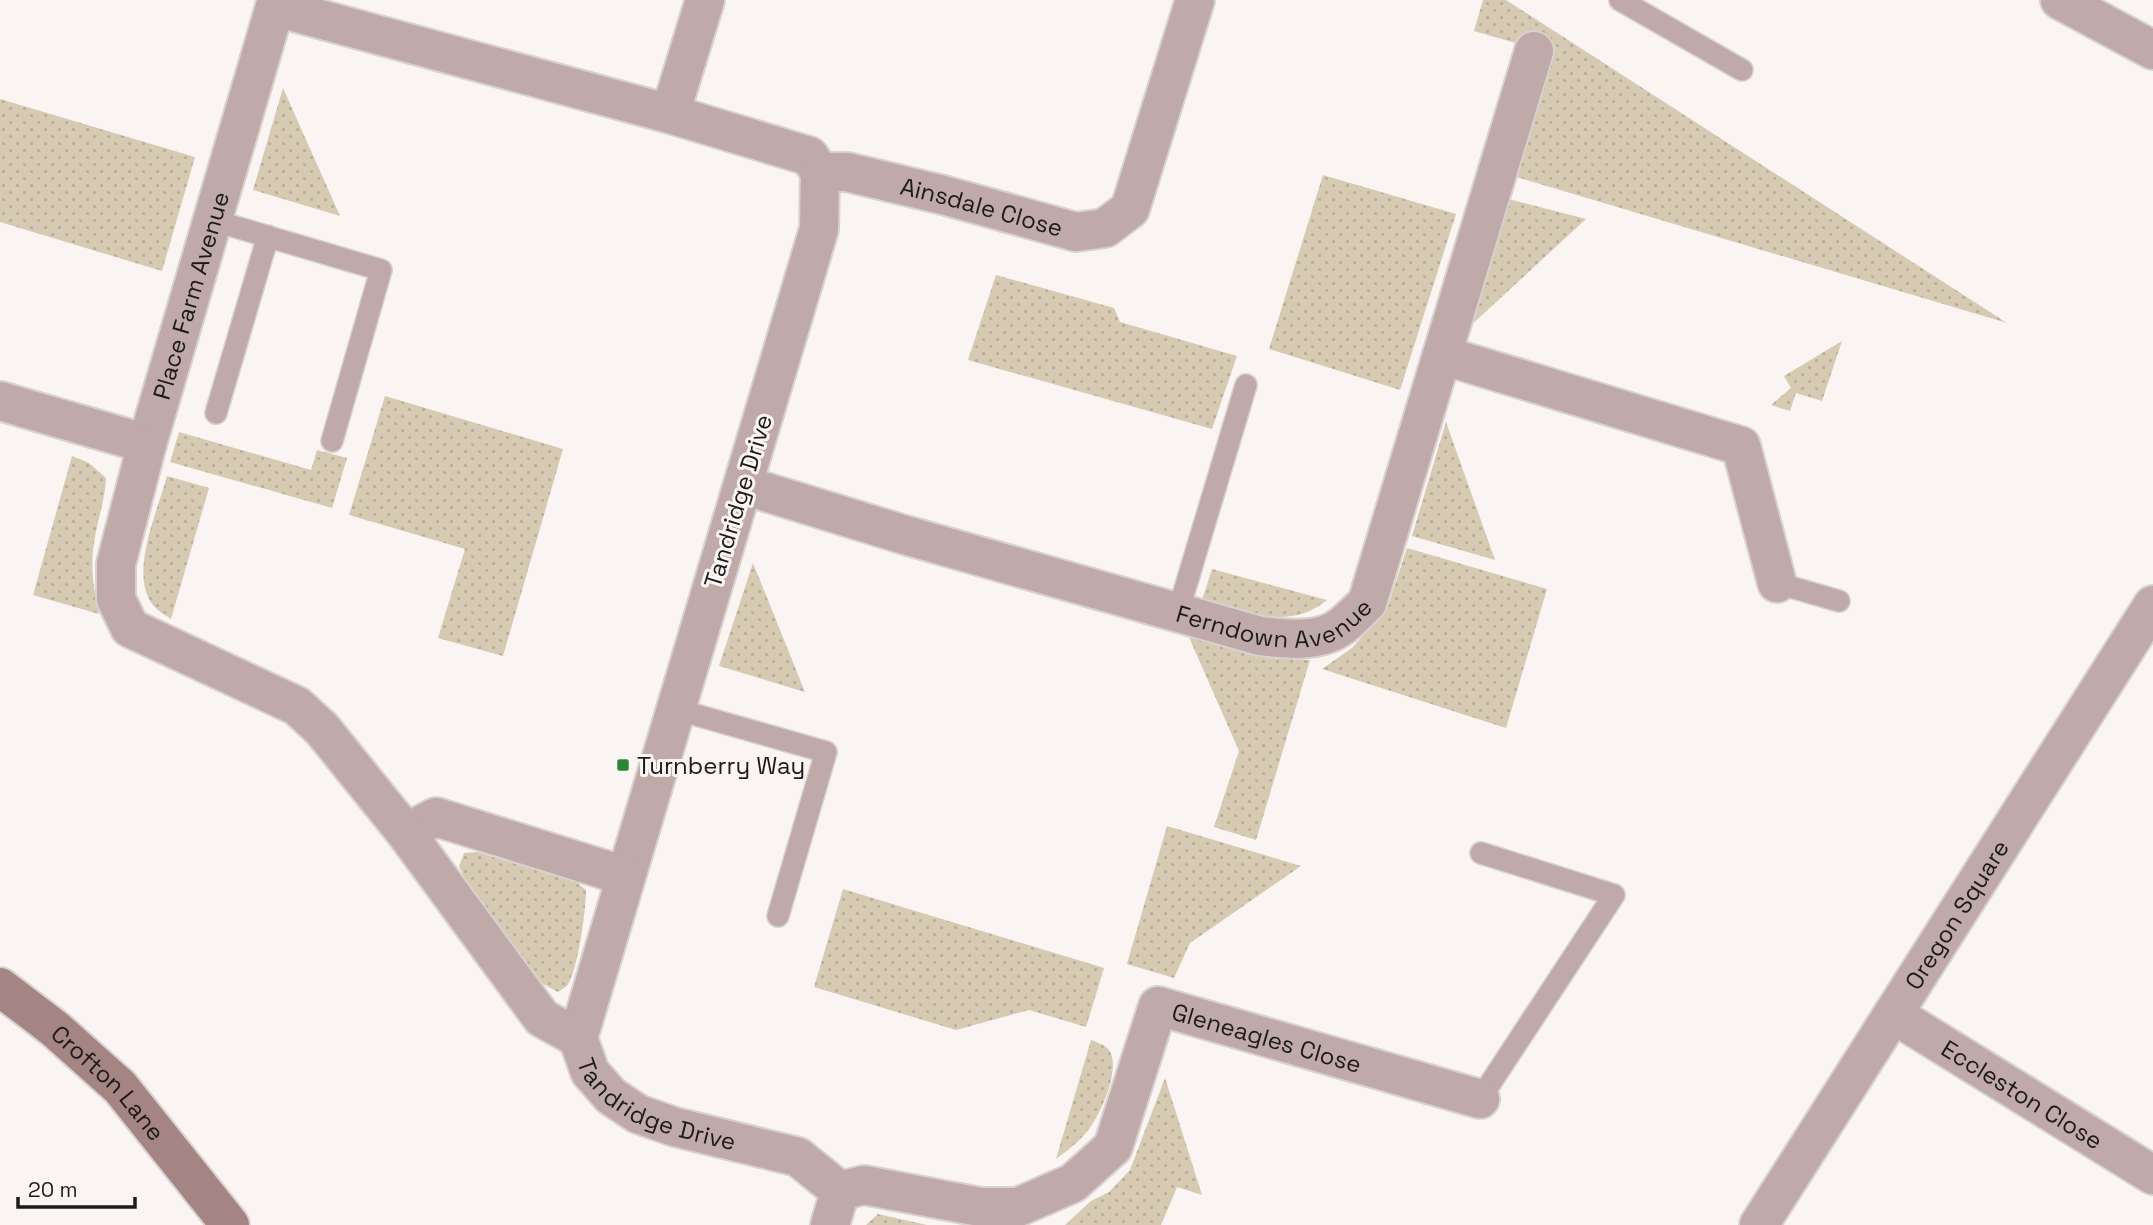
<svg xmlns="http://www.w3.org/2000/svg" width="2153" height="1225" viewBox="0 0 2153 1225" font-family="'Space Grotesk',sans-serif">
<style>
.grass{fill:url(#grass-dots)}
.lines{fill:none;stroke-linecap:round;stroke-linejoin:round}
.lane-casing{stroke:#d7d1cf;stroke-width:24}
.street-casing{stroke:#d7d1cf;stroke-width:42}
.secondary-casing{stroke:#d7d1cf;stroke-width:42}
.lane{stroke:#c0a9a9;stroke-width:21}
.street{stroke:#c0a9a9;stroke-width:38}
.secondary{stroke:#a58484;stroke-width:38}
.poi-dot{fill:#2a8637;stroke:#faf4f2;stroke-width:2.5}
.labels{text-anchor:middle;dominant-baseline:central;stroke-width:6;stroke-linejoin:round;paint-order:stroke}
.street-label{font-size:24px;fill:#1d1b1a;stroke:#faf4f2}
.poi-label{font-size:24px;fill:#1d1b1a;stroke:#faf4f2;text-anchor:start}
</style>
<defs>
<pattern id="grass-dots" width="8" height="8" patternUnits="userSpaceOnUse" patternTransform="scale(1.75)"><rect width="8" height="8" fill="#d7cab2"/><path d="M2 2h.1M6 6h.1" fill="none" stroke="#b8ad98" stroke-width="1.8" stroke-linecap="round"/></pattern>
</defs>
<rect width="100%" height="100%" fill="#faf4f2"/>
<!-- grass -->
<path class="grass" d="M 1483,0 L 1506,0 L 2007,323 L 1510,175 L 1519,44 L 1474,31 Z
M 283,88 L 340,216 L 253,190 Z
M 0,99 L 195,157 L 162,271 L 0,222 Z
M 1323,175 L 1456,214 L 1400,390 L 1269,349 Z
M 1508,199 L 1586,219 L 1469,327 Z
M 996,275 L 1114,308 L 1120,322 L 1237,356 L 1212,429 L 968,360 Z
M 1842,341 L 1822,401 L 1796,393 L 1790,411 L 1771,405 L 1791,388 L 1784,376 Z
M 385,396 L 563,449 L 503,656 L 438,638 L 465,549 L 349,515 Z
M 1446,422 L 1495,560 L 1412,536 Z
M 179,432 L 311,470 L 317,450 L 347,458 L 332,508 L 170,462 Z
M 72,456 L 89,463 L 106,478 C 105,501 97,521 94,543 C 90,568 94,590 99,614 L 33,595 Z
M 167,476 L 209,488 L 171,619 C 162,613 153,608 148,597 C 133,564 158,510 167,476 Z
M 1407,548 L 1547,589 L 1506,728 L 1322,669 L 1352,648 L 1387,609 Z
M 753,563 L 805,692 L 719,666 Z
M 1212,569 L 1327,600 C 1289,632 1245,611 1202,600 Z
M 1188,635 L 1268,658 L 1310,660 L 1256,840 L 1214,827 L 1239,751 Z
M 1167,826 L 1301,866 L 1190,943 L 1174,978 L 1127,964 Z
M 477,852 L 576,882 L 586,890 C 586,909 578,971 567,986 C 566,987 559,991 558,992 L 543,984 L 471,890 L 459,867 L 464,853 Z
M 843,889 L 1104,968 L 1086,1027 L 1029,1010 L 956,1030 L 814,987 Z
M 1091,1040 C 1096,1042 1102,1044 1106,1047 C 1125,1062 1100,1115 1089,1129 C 1080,1141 1068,1150 1056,1159 Z
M 1165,1078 L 1202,1195 L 1177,1187 L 1161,1225 L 1065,1225 L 1091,1201 L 1109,1192 L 1130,1170 Z
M 878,1214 L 927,1225 L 866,1225 Z"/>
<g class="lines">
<defs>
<path id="lane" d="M 1620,0 L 1742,70
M 212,220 L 381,270 L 332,441
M 216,413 L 268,236
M 1777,583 L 1839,601
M 1178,612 L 1246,385
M 675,709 L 826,752 L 778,916
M 1480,1099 L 1614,895 L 1481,853"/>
<g id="street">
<path d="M 2060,0 L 2153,50"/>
<path id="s1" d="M 275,7 L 670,114 L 809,156 L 820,172 L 819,229 L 578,1038 L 590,1072 L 611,1096 L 638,1114 L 675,1127 L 798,1157 L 840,1191 L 830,1225"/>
<path d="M 670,114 L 705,0"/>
<path id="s2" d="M 820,172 L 847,172 L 943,195 L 1076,232 L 1105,228 L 1130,209 L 1195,0"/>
<path d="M 1442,355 L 1741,446 L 1777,583"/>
<path id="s3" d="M 0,401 L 147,444 L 277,0"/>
<path d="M 147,444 L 116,564 L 116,599 L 130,628 L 297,706 L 322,729 L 406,833 L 436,817 L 625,876"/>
<path id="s4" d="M 743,485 L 905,535 L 1260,636 C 1286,639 1320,643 1342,626 C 1351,619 1359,610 1367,603 L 1534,51"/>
<path d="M 406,833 L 542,1018 L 578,1038"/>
<path id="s5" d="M 1893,1014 L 2153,1175"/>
<path id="s6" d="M 840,1191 L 864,1185 L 980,1207 L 1018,1207 L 1073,1183 L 1113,1147 L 1158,1006 L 1480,1099"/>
<path id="s7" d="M 1759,1225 L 2153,605"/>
</g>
<g id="secondary">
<path id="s8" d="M 0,987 L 55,1029 L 120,1087 L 230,1225"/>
</g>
</defs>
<!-- lane casing -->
<use href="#lane" class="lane-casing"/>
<!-- street casing -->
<use href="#street" class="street-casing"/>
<!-- secondary casing -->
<use href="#secondary" class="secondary-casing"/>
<!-- lane -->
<use href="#lane" class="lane"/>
<!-- street -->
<use href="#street" class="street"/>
<!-- secondary -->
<use href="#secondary" class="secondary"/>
</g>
<!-- markers -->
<rect class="poi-dot" x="616" y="758" width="14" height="14" rx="3.5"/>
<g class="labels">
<!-- street labels -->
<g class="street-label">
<text stroke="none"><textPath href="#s2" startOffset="166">Ainsdale Close</textPath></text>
<text stroke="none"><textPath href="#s3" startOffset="308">Place Farm Avenue</textPath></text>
<text transform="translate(738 501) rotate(-73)">Tandridge Drive</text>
<text stroke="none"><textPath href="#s4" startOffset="555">Ferndown Avenue</textPath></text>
<text stroke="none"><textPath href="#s7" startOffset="368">Oregon Square</textPath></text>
<text stroke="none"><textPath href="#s6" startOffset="556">Gleneagles Close</textPath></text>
<text stroke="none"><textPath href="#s8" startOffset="145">Crofton Lane</textPath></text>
<text stroke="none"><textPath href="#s5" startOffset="152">Eccleston Close</textPath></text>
<text stroke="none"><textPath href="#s1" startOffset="1587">Tandridge Drive</textPath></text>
</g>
<!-- poi labels -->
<g class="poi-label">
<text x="637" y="765">Turnberry Way</text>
</g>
</g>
<!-- scale -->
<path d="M18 1197v10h117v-10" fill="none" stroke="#1d1b1a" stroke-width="3.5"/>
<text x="28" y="1197" font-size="21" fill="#1d1b1a" stroke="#faf4f2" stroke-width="5" paint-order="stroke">20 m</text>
</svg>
